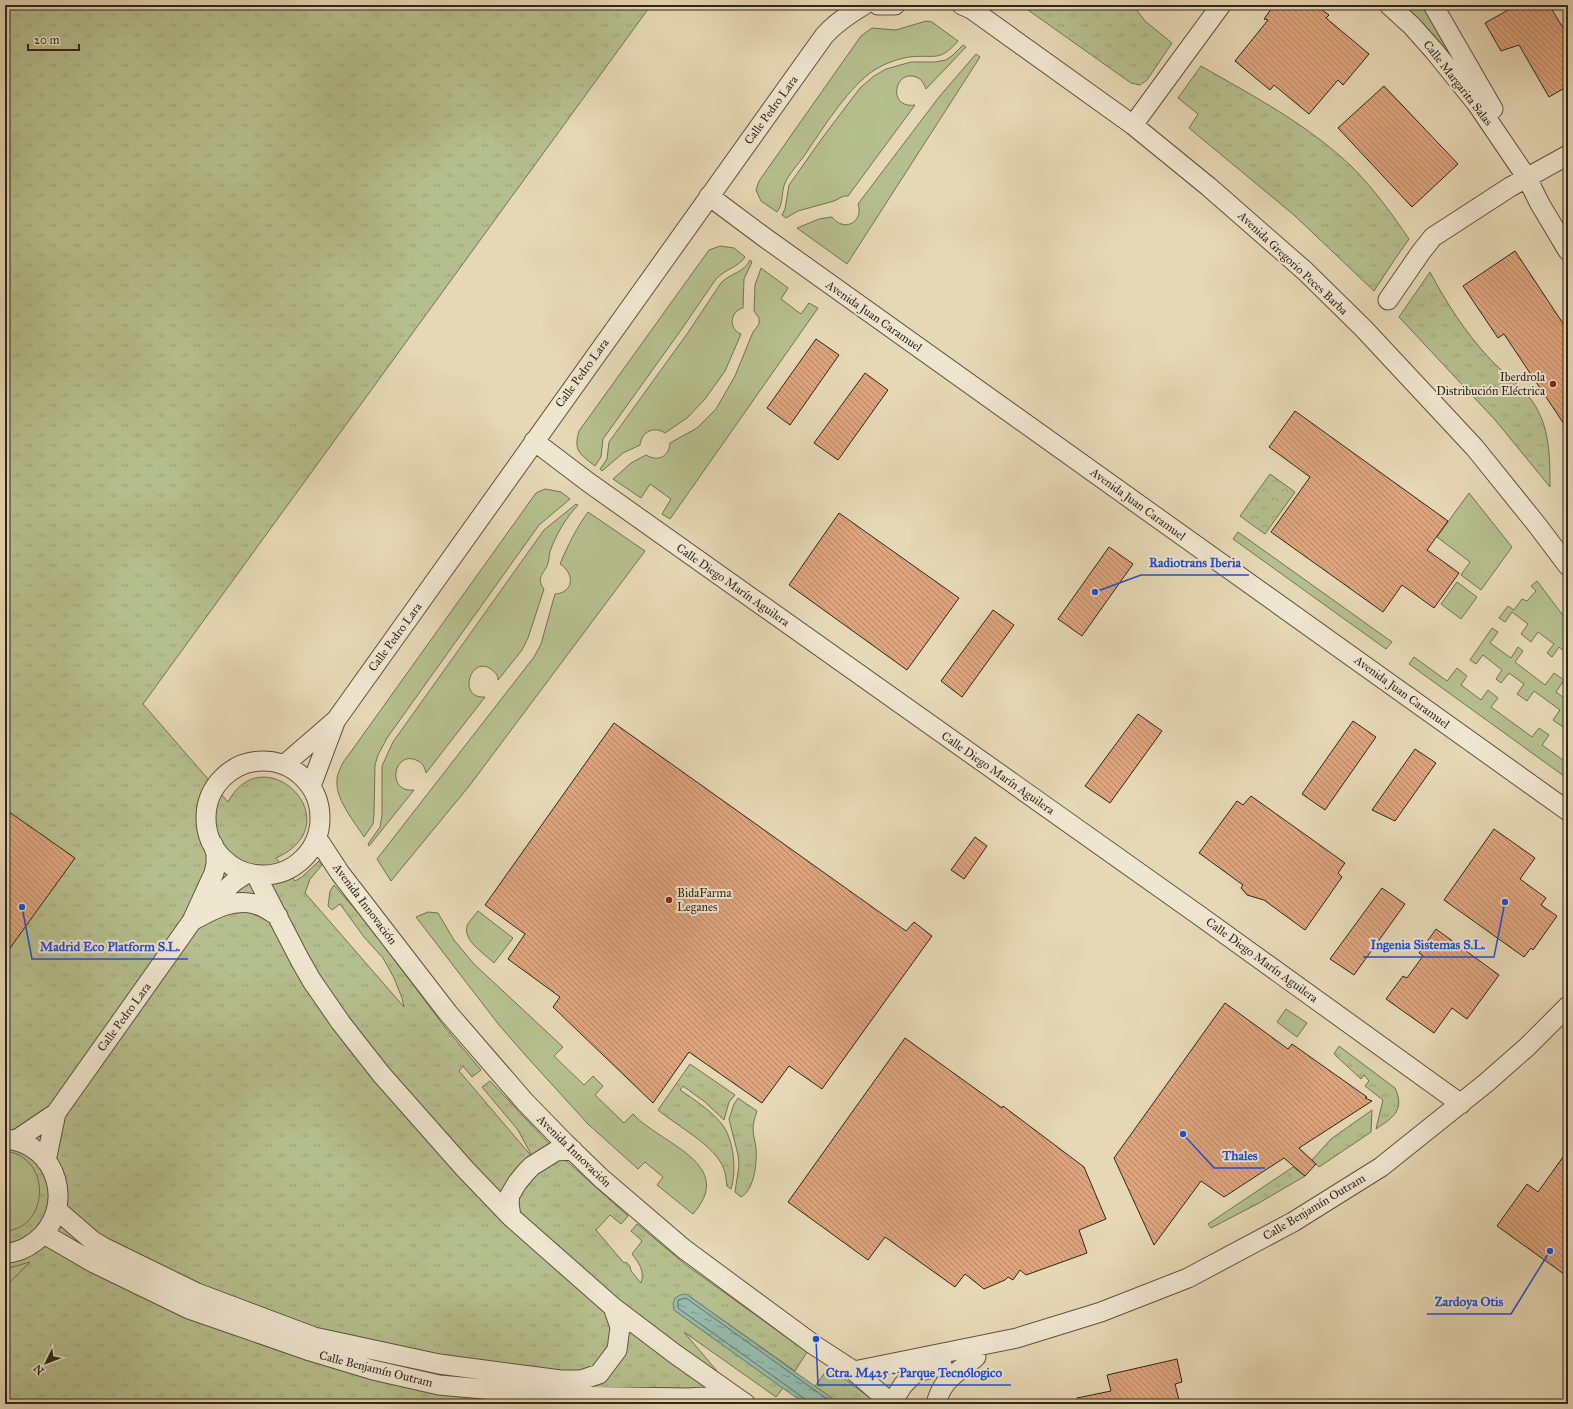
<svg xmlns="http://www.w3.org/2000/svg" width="1573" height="1409" viewBox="0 0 1573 1409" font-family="'IM FELL Great Primer',serif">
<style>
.grass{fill:url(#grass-tufts);stroke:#737254}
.park{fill:url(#park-crowns);stroke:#737254}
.garden{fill:#b5bf8d;stroke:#737254}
.water{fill:url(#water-ripples);stroke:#6e7e71}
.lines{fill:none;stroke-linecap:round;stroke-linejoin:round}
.shore{stroke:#647062;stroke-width:1}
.building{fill:url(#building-back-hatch);stroke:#31251a}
.minor-casing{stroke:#5e5241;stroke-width:21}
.minor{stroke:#efe6cf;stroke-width:19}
.poi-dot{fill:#8f2418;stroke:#efe6cf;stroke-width:1.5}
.labels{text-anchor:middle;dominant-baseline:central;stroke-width:4;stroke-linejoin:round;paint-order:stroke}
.street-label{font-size:12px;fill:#31251a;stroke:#efe6cf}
.poi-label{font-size:12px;fill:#31251a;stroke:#efe6cf;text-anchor:end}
.leader{fill:none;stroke:#1d4ed8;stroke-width:1.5}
.callout-dot{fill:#1d4ed8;stroke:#efe6cf;stroke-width:1.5}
.callout-label{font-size:13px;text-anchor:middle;font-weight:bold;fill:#1d4ed8;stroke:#efe6cf;stroke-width:4;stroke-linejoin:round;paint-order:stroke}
</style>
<defs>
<pattern id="grass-tufts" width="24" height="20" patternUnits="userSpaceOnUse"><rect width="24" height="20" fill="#b5bf8d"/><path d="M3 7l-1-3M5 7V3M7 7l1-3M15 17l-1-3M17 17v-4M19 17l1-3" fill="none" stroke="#9ca479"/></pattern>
<pattern id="park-crowns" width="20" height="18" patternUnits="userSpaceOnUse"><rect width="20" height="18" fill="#b5bf8d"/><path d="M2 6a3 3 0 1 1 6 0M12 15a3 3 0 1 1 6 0" fill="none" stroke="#9ca479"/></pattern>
<pattern id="water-ripples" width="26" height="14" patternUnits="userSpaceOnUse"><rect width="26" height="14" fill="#96baab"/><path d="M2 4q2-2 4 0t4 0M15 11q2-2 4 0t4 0" fill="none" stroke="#7b978a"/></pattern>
<pattern id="building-back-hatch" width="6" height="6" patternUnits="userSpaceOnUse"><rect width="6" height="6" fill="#dda47d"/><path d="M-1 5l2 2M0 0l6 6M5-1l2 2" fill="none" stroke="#b48566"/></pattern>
</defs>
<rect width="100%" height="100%" fill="#e6d8b5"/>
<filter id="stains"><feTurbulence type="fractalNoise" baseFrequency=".005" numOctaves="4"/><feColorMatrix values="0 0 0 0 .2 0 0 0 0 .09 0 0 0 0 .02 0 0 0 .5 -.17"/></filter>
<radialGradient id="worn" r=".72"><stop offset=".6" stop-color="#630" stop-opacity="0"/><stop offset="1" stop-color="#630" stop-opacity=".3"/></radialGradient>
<!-- grass -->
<path class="grass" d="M 5,5 L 651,5 L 143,704 L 228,802 C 264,734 354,823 276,858 L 295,881 L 302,877 L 319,861 L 322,865 L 310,879 L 305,893 L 404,1007 L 402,998 L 394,978 L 383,958 L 364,937 L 340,904 L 332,910 L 328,906 L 330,891 L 334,885 L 366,922 L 444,1026 L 481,1070 L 472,1077 L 463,1066 L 459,1071 L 533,1158 L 518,1130 L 482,1087 L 490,1081 L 562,1157 L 628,1216 L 621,1224 L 610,1215 L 596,1230 L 595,1229 L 624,1263 L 626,1262 L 630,1266 L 631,1271 L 641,1283 C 645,1271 639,1263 632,1254 L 642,1241 L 631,1231 L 637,1224 L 686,1265 L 807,1352 L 795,1371 L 686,1294 L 674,1310 L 783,1388 L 776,1397 L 684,1332 L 745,1404 L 5,1404 Z
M 1021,5 L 1133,5 L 1145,21 L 1172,43 L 1147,80 L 1140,85 L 1131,83 Z
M 1401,5 L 1424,5 L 1465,76 Z
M 1201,66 C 1253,96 1309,125 1353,168 C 1374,189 1392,214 1409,239 L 1395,259 L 1374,291 L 1294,215 L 1189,128 L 1198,114 L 1178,98 Z
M 1430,272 C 1447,304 1465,332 1490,359 C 1505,375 1525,388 1536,407 C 1550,431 1550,460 1550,487 L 1496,421 L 1399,317 Z
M 1339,1046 L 1395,1088 C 1405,1110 1394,1117 1376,1129 L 1383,1100 L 1365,1086 L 1369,1081 L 1364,1075 L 1361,1079 L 1334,1054 Z
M 690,1064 L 735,1095 L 729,1102 L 724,1120 L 705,1102 L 683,1086 L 680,1090 C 695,1100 710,1110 721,1123 C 734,1138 737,1171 731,1189 L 727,1186 C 726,1180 726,1173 723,1167 C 715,1146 676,1125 658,1110 Z
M 738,1098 L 757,1111 C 755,1117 753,1123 753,1129 C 753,1135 755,1141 756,1148 C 757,1162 755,1189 741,1197 L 735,1192 L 739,1165 L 738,1155 L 729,1119 L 734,1104 Z
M 1372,1110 L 1371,1132 L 1319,1167 L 1312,1160 L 1331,1139 Z
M 1293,1167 L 1305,1176 L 1259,1203 L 1211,1228 L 1208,1224 Z
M 829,1367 L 874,1401 L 875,1404 L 840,1404 L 815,1386 Z"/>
<!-- park -->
<path class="park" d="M 1270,474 L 1295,492 L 1265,534 L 1240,516 Z"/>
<!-- garden -->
<path class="garden" d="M 926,21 L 932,22 L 958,41 C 939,63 934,54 909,57 C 896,59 881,65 870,73 C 845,92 822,130 804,156 C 798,164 789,174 785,183 C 781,192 784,203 777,212 L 761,201 L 756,190 L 759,181 L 861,36 L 872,28 L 896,30 Z
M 963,45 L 966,47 L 926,89 C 924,84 922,79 916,77 C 894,69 887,109 915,105 L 848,196 L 844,196 L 834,201 L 798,211 L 786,218 L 782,215 L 785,209 L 789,185 L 823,137 L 860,88 L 874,76 L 886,69 L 911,62 L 935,62 L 946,60 L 953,55 Z
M 976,54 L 980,57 L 847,264 L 797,228 L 819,219 L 832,217 C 844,233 864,222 858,204 L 939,97 Z
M 720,246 L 734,248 L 745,257 C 740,266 724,270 716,279 L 681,330 L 603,439 L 601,457 L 595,466 C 580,454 573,451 579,431 L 709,250 Z
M 750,260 L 752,262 L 744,279 L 743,308 C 730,311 728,329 741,334 L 725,371 L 705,399 L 687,418 L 665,433 C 654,426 642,431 640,445 L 623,453 L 602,471 L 600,469 L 607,459 L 609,442 L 687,334 L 721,283 C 729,274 745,272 750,260 Z
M 761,268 L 788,288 L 781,299 L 801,314 L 809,303 L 818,308 L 670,519 L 662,514 L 671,499 L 650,484 L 641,498 L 613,479 L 631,463 L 646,455 C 658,462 669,457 670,443 L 697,428 L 716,409 L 735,376 L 753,332 L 759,324 L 759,318 L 754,311 L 755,285 Z
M 545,489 L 561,492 L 570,499 L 539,525 L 387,738 L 378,755 L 375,765 L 374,814 L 373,824 L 364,837 C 353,819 328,792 340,769 C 342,763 346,758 350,753 L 536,493 Z
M 1469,493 L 1512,547 L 1481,590 L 1461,575 L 1470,562 L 1437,537 Z
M 576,504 L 578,505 C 565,519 557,533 550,551 C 549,556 549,562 547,566 C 543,574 536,579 544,589 L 528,638 L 522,650 L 498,680 C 498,675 495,672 491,669 C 470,655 457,699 485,697 L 426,773 C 425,768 423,763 418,761 C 394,748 385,793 414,790 L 369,846 L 368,844 L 380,827 L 382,815 L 382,766 L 393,742 L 544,530 Z
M 588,512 L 645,551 L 470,785 L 391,881 L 377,859 L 534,657 L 541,644 L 555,594 C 574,593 575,573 560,564 C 568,545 576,529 588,512 Z
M 1238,532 L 1392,642 L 1386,649 L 1233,539 Z
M 1537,581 L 1568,622 L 1568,654 L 1559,647 L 1552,657 L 1547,653 L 1554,644 L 1538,632 L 1531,642 L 1521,634 L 1528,624 L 1512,612 L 1505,622 L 1499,618 L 1508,606 L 1514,610 L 1522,599 L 1527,601 L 1536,591 L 1531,586 Z
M 1457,582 L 1477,597 L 1461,619 L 1441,604 Z
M 1492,628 L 1498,632 L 1490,643 L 1511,658 L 1518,647 L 1523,651 L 1515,662 L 1545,685 L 1554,673 L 1564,680 L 1556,692 L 1568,701 L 1568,720 L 1563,727 L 1553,720 L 1560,710 L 1534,691 L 1527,701 L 1517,694 L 1524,684 L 1509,673 L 1501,683 L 1496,679 L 1502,670 L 1483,655 L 1476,664 L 1470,660 Z
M 1414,657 L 1447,681 L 1457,668 L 1467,676 L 1461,685 L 1481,700 L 1488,690 L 1498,698 L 1491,707 L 1532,737 L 1539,728 L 1549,735 L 1542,745 L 1563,760 L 1568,754 L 1568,779 L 1409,664 Z
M 478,911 L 513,938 L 494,963 C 485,954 460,939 468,924 C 471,919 475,915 478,911 Z
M 428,912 L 438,913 L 454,940 L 474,964 L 563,1047 L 554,1056 L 584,1085 L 593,1076 L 603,1086 L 595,1095 L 624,1123 L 633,1114 C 637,1118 642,1123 647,1126 C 677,1149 732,1170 693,1214 L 657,1185 L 663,1177 L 645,1162 L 638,1169 L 588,1124 L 527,1057 L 499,1025 L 416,917 Z
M 1286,1009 L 1307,1023 L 1297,1037 L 1277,1022 Z
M 5,1151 C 53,1157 49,1229 5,1231 Z
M 30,1262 L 5,1287 L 5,1269 Z"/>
<!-- water -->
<path class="water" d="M 686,1294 L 840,1404 L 805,1404 L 674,1310 L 673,1304 L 675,1298 L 680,1295 Z"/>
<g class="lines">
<!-- shore -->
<path class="shore" d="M 807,1404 L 805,1399 L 678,1308 L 678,1300 L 686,1298 L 834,1404"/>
</g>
<!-- building -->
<path class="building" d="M 1274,5 L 1315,5 L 1329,15 L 1326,18 L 1369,54 L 1343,85 L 1338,80 L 1309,114 L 1274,85 L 1270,90 L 1235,61 L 1268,20 L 1264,19 Z
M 1517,5 L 1549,5 L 1568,36 L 1568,86 L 1549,97 L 1519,45 L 1501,51 L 1485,23 Z
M 1384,86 L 1458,164 L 1412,207 L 1338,128 Z
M 1515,251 L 1568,331 L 1568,430 L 1504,334 L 1498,338 L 1463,286 Z
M 816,339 L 839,355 L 790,425 L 767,408 Z
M 865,373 L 888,390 L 838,460 L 814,443 Z
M 1295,411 L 1448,521 L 1427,550 L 1459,573 L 1434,608 L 1402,585 L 1383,612 L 1271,532 L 1310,477 L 1269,447 Z
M 839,513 L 959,598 L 907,670 L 789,585 Z
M 1109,547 L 1133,564 L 1082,636 L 1058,619 Z
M 993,610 L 1014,625 L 962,697 L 941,681 Z
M 1138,714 L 1162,731 L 1110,803 L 1085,786 Z
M 1353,721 L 1376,737 L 1325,810 L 1302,794 Z
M 614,723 L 906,931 L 914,922 L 932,936 L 822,1089 L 789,1066 L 762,1103 L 689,1052 L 653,1103 L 553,1007 L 560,997 L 508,959 L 525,934 L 485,905 Z
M 1415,749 L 1436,763 L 1395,821 L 1372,810 Z
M 1251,796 L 1345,863 L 1338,873 L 1342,877 L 1305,930 L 1264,900 L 1247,895 L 1241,888 L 1243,885 L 1199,853 L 1237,801 L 1243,805 Z
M 5,809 L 75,858 L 5,955 Z
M 1494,829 L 1535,858 L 1520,879 L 1546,898 L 1541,905 L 1557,916 L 1533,950 L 1531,948 L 1524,957 L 1444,900 Z
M 975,837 L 987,846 L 964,879 L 951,870 Z
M 1382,888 L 1405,904 L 1354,975 L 1330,959 Z
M 1436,929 L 1499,975 L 1467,1019 L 1452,1008 L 1434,1033 L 1386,999 L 1403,976 L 1407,978 L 1423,956 L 1419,953 Z
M 1225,1003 L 1288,1049 L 1292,1044 L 1367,1097 L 1365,1098 L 1372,1101 L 1299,1148 L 1316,1164 L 1305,1176 L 1284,1158 L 1224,1197 L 1201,1181 L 1154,1245 L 1114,1158 Z
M 905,1038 L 1002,1108 L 1003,1106 L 1084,1167 L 1106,1219 L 1079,1230 L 1087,1253 L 1026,1275 L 1020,1270 L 1013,1280 L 1008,1277 L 1005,1280 L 984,1289 L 965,1274 L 955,1287 L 885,1237 L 868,1260 L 788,1202 Z
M 1568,1150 L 1568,1277 L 1497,1226 L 1527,1184 L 1538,1192 Z
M 1177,1359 L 1182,1382 L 1175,1384 L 1180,1404 L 1077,1404 L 1077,1398 L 1111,1391 L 1107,1375 Z"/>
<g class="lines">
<defs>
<path id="minor" d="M 878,5 L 895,5
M 962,5 L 971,9 L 981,16 L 1133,125 L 1209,187 L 1305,271 L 1364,329 L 1475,448 L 1537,525 L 1568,566
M 1389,5 L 1412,26 L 1435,52 L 1477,104 L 1527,178 L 1540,204 L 1568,251
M 1433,5 L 1493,109
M 1133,125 L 1221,5
M 709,196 L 764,237 L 1568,811
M 1388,300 L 1421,252 L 1433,237 L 1510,187 L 1568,155
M 534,441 L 588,482 L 1200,916 L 1461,1104
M206 818a57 57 0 1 1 114 0a57 57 0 1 1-114 0Z
M 284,765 L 336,720 L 824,36 C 835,23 849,14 864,5
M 311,786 L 335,722
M 317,838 L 340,873 L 448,1013 L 525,1102 L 565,1143 L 601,1178 L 684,1249 L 814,1345 L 854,1371 L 892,1404
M 256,875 L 300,960 L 312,981 L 341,1023 L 381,1074 L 465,1169 L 511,1217 L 613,1307 L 675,1354 L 746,1404
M 203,910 L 235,881 L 247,873
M 192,921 C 212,910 232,898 255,904 C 263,906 271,912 278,916
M 16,1140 L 56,1113 L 192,921 L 214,873 L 216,864 L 216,854 L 213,844
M 46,1161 L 56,1113
M 57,1210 L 93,1241 L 103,1247 L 197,1293 L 314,1337 L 439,1364 L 561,1380 L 581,1380 L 599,1374 L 617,1350 L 620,1327 L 613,1307
M 511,1217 L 509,1203 L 510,1195 L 517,1183 L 526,1172 L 532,1166 L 556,1151 L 573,1150
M 44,1234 L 94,1263 L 189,1309 L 310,1351 L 373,1370 L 439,1385 L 561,1396 L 688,1398 L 733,1395
M 5,1253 C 16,1253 27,1248 36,1241 C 76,1209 59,1144 6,1139
M 854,1371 L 1017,1338 L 1101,1312 L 1188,1278 L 1293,1222 L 1381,1167 L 1486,1083 L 1527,1047 L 1568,1006
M 891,1404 L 903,1385 L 915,1373 L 942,1365
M 936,1404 C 942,1379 957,1373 976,1357"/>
</defs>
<!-- minor casing -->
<use href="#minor" class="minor-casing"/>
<!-- minor -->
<use href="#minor" class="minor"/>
</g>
<!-- markers -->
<g class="poi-dot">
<circle cx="1553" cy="384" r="4"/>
<circle cx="669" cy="900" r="4"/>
</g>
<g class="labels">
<!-- street labels -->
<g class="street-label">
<text transform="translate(1458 83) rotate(52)">Calle Margarita Salas</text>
<text transform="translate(771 110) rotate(-54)">Calle Pedro Lara</text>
<text transform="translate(1293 263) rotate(43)">Avenida Gregorio Peces Barba</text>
<text transform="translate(874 316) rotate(35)">Avenida Juan Caramuel</text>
<text transform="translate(582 373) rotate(-54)">Calle Pedro Lara</text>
<text transform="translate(1138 504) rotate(36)">Avenida Juan Caramuel</text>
<text transform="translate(733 585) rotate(35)">Calle Diego Marín Aguilera</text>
<text transform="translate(395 637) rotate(-54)">Calle Pedro Lara</text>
<text transform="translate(1402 692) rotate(36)">Avenida Juan Caramuel</text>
<text transform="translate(998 773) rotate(35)">Calle Diego Marín Aguilera</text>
<text transform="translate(365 904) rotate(53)">Avenida Innovación</text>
<text transform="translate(1262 960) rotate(36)">Calle Diego Marín Aguilera</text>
<text transform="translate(124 1017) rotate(-54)">Calle Pedro Lara</text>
<text transform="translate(574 1151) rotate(44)">Avenida Innovación</text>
<text transform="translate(1314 1207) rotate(-31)">Calle Benjamín Outram</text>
<text transform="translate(376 1369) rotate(14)">Calle Benjamín Outram</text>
</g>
<!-- poi labels -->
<g class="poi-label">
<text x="1545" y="377">Iberdrola<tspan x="1545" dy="14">Distribución Eléctrica</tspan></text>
<text x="677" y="893" text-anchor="start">BidaFarma<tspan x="677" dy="14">Leganes</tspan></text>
</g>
</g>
<!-- callouts -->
<path class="leader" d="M1095 592L1141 575H1249M1505 902L1494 957H1363M22 907L32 959H188M1183 1134L1214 1168H1265M1550 1251L1511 1314H1427M816 1339L818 1385H1011"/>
<g class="callout-dot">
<circle cx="1095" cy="592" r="4"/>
<circle cx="1505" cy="902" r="4"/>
<circle cx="22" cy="907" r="4"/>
<circle cx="1183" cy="1134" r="4"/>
<circle cx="1550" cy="1251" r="4"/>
<circle cx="816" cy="1339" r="4"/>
</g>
<g class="callout-label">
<text x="1195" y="567">Radiotrans Iberia</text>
<text x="1428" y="949">Ingenia Sistemas S.L.</text>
<text x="110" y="951">Madrid Eco Platform S.L.</text>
<text x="1240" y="1160">Thales</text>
<text x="1469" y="1306">Zardoya Otis</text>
<text x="914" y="1377">Ctra. M425 - Parque Tecnólogico</text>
</g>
<!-- margin -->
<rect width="1573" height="1409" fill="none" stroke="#e6d8b5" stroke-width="20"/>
<rect x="6" y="6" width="1561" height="1397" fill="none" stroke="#31251a" stroke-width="2"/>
<rect x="10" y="10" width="1553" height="1389" fill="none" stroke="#31251a"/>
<!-- north arrow -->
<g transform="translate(46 1363) rotate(227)" stroke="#efe6cf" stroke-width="3" paint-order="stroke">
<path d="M0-3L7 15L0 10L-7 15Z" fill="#31251a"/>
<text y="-6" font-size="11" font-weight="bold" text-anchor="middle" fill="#31251a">N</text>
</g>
<!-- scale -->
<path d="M28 44v6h51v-6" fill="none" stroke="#31251a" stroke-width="2"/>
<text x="34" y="44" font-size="12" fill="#31251a" stroke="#efe6cf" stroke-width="3" paint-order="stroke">20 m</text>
<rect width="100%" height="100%" filter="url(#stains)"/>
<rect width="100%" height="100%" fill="url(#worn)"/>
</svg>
